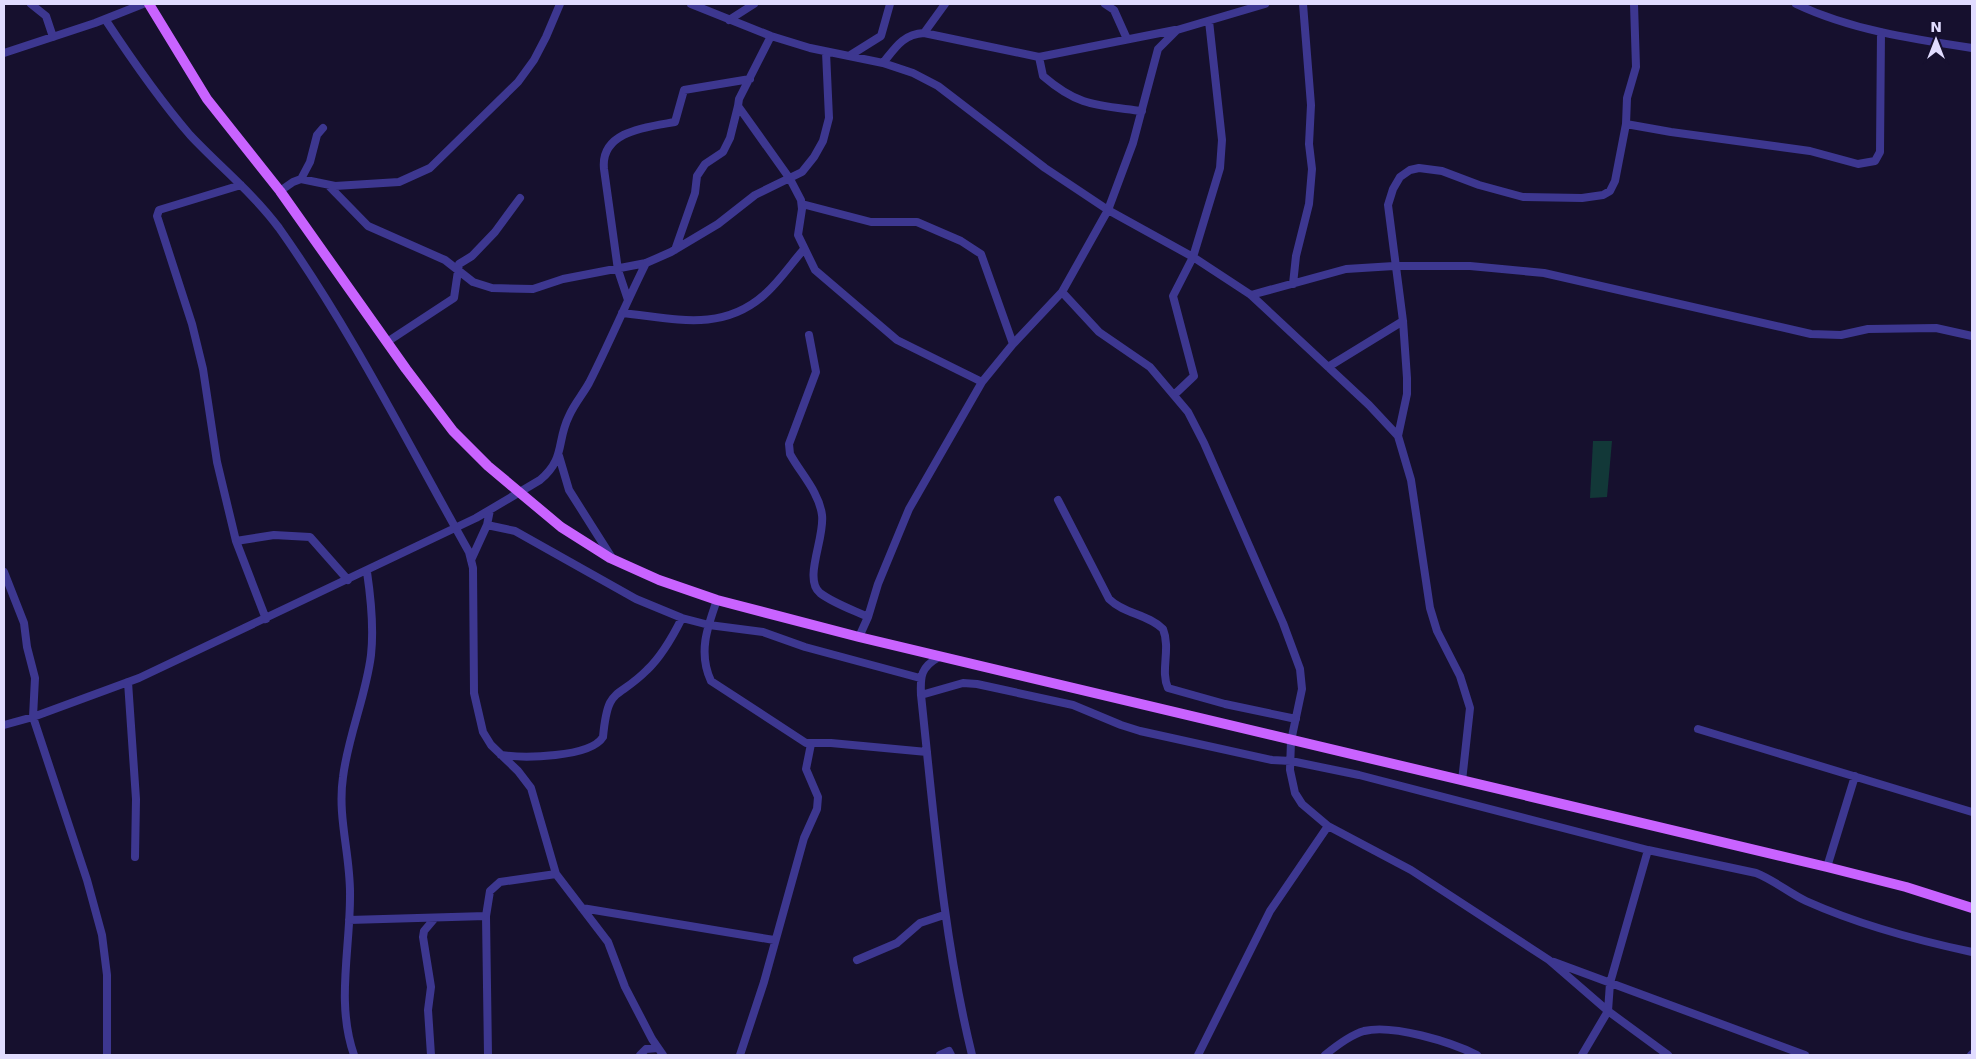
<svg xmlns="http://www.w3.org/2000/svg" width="1976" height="1059" viewBox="0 0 1976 1059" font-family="'DejaVu Sans',sans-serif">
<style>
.green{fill:#123838}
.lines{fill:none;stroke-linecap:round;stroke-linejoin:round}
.minor{stroke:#3d3790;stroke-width:8}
.major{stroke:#c963ff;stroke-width:10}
</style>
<rect width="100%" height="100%" fill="#16102e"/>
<!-- green -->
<path class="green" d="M 1593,441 L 1612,441 L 1607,497 L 1590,498 Z"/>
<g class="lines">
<!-- minor -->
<path class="minor" d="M 31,4 L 46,16 L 53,37
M 691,4 L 771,36 L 810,48 L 883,63 L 913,73 L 938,86 L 1045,168 L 1108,210 L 1193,257 L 1251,295 L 1369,405 L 1398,436 L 1411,480 L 1430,608 L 1437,631 L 1460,676 L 1470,708 L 1462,781
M 1105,4 L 1114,10 L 1127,39
M 1796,4 C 1851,30 1912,39 1972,48
M 105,19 C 132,60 158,98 190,135 C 219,166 253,193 279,228 C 352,331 407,442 469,552 L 473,568 L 474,693 L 483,732 L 491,745 L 518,771 L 531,788 L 556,874 L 608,942 L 625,987 L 652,1039 L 663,1055
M 729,20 L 754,4
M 924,33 L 945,4
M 771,36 L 739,99 L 738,106 L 790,179 L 801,200 L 802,209 L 798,235 L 815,270 L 897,340 L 982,382
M 4,53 L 95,23 L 143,4
M 849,56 L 881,36 L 890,4
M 1039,57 L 1043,76 C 1079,107 1097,105 1142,111
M 883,63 C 895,48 903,34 924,33 L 1039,57 L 1175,30
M 1626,124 L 1671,132 L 1810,151 L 1858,164 L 1875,161 L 1880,152 L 1881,32
M 301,179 L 310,162 L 317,135 L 323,128
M 241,185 L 159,210 L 157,216 L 192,324 L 203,369 L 217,462 L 236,541 L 266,619
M 328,185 L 368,226 L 445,260 L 473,282 L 492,288 L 533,289 L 563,279 L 646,263 L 671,252 L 718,224 L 755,195 L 802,172 L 814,157 L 823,141 L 829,118 L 826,52
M 280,191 L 293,182 L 301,179 L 335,186 L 399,182 L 430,168 L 518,82 L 534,60 L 546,37 L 560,4
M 802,204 L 871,222 L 917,222 L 961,241 L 981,254 L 1013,344
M 675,250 L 695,193 L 697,176 L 705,164 L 723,152 L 730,138 L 738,106
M 1293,284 L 1296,256 L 1309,204 L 1312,169 L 1309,144 L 1311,105 L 1303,4
M 1062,292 L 1099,332 L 1150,367 L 1188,412 L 1204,443 L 1283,623 L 1300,669 L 1302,689 L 1291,741 L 1290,770 L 1295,793 L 1302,804 L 1328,826 L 1411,870 L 1549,960 L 1608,1011 L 1668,1055
M 1251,295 L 1346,269 L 1394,266 L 1470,266 L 1544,273 L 1811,334 L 1841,335 L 1868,329 L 1936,328 L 1972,336
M 628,300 L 618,270 L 604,169 C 600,131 647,127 675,122 L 684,90 L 750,79
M 622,313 C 673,318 721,333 764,295 C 779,282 791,264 804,249
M 809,335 L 816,372 L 789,444 L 790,454 C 801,474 819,492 822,515 C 825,538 803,579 820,593 C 833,603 853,610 868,617
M 387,342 L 454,298 L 459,264 L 472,256 L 495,232 L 520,198
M 1328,367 L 1403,321
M 1174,395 L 1194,376 L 1173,296 L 1193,257 L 1220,168 L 1222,140 L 1209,21
M 1398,436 L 1407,394 L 1407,378 L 1403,321 L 1388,205 L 1393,189 L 1400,177 L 1410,170 L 1419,168 L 1442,171 L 1479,185 L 1523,197 L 1582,198 L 1603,195 L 1610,191 L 1615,181 L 1626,124 L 1627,98 L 1636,67 L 1634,4
M 559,456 L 569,490 L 612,558
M 1058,500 L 1109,599 C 1124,614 1148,614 1163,629 C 1171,649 1160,671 1168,688 L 1225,704 L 1296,719
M 487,525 L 515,531 L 636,599 L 682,618 L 709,625 L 763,632 L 805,647 L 920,678
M 236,541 L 274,535 L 310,537 L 348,580
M 471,560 L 487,525 L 490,510
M 4,572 L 24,623 L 27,647 L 35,678 L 33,717 L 87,880 L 102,935 L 107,975 L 107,1055
M 717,600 C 707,628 698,653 711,681 L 806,743 L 831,743 L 927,752
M 859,637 L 868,617 L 878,584 L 909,509 L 982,382 L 1013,344 L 1062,292 L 1108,210 L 1133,143 L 1158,49 L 1177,30 L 1265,4
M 939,657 C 921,667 920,676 921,695 C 934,816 943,937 972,1055
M 128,682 L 136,799 L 135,857
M 921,695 L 963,683 L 977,684 L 1073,705 L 1121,725 L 1140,731 L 1272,760 L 1291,761 L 1359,775 L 1648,850 L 1756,873 C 1774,880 1789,893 1806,901 C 1855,923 1920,941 1972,952
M 4,725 L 33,717 L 139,678 L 476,518 L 540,480 C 566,458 556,442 569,416 C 574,404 583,394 589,383 C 609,344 626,303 646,263
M 1698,729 L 1972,812
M 501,755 C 523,758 590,758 603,737 C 608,685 616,701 647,670 C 662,656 673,636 682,618
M 1827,867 L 1855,776
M 582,908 L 774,940
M 349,920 L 486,916
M 857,960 L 897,943 L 920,923 L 944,915
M 1554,962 L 1805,1055
M 354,1055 C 336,1004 350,950 350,897 C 351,856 337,818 343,777 C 348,736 366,696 371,655 C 374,628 371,599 367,572
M 431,1055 L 428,1010 L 431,987 L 423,937 L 424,931 L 435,918
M 488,1055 L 486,916 L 490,891 L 500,882 L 556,874
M 640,1055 L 646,1049 L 658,1048
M 740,1055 L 764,982 L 804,838 L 817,809 L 818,797 L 806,769 L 811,744
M 940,1055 L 949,1051 L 951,1055
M 1198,1055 L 1270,911 L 1328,826
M 1325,1055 C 1336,1046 1350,1035 1364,1031 C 1393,1024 1451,1042 1477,1055
M 1582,1055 L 1608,1011 L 1610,983 L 1648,850
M 1971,1055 L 1972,1054"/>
<!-- major -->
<path class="major" d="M 149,4 L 207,99 L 280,191 L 406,369 L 453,431 L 488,466 L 561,527 L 610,558 L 659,580 L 717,600 L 859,637 L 1827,867 L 1906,887 L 1972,908"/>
</g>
<!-- border -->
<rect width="1976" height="1059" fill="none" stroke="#e1dcff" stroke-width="10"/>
<!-- north arrow -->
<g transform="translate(1936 40)" stroke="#16102e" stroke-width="4" paint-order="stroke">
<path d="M0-4L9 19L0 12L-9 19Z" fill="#e1dcff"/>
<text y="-8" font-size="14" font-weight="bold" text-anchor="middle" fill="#e1dcff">N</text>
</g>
</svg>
